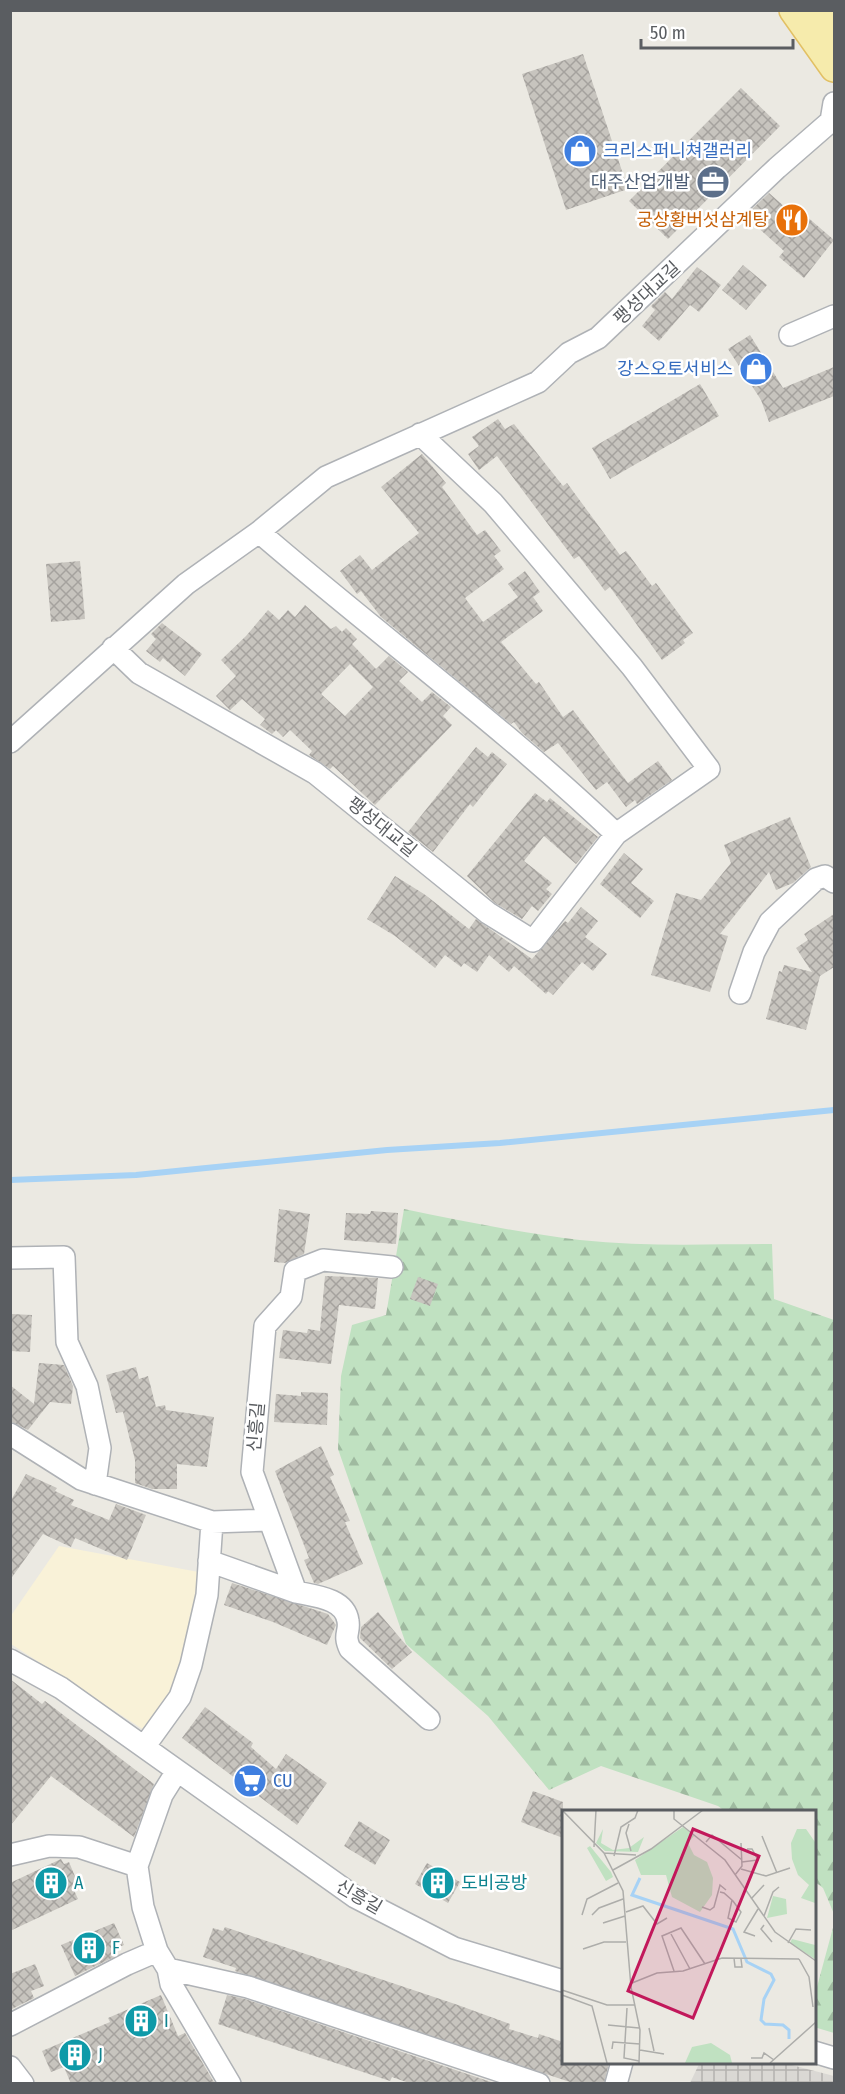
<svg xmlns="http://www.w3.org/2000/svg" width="845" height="2094" viewBox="0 0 845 2094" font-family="'Fira Sans Condensed','Noto Sans KR',sans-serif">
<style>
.commercial{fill:#f9f2d8}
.industrial{fill:url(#industrial-grid)}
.forest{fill:url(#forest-firs)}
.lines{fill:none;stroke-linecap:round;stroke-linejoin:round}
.stream{stroke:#a7d2f5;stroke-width:6}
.building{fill:url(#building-cross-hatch);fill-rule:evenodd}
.minor-casing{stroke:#afb2b6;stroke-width:24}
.major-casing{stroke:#e2c064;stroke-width:30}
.minor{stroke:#fff;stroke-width:21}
.major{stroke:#f6ebac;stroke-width:27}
.labels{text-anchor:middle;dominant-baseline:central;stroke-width:5;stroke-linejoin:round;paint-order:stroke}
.shop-label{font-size:18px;fill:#366cbe;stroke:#fff;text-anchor:start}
.service-label{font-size:18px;fill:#4e5e75;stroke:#fff;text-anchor:end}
.food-label{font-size:18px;fill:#c56008;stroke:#fff;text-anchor:end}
.street-label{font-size:18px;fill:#5a5d61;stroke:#fff}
.culture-label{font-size:18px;fill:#0d838f;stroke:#fff;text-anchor:start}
.inset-river{fill:none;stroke:#a7d2f5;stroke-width:3}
.inset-road{fill:none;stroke:#adadaa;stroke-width:1.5}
.view{fill:#c2185b;fill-opacity:0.15;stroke:#c2185b;stroke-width:3}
.inset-edge{fill:none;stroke:#5a5d61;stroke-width:3}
</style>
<defs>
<pattern id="industrial-grid" width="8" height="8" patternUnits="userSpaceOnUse" patternTransform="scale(1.5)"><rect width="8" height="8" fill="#dad8d4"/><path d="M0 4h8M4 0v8" fill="none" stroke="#b4b2af"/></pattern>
<pattern id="forest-firs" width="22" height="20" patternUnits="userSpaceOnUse" patternTransform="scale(1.5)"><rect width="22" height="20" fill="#c0e1c1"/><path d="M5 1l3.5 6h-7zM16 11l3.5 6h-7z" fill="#9fbaa0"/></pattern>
<pattern id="building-cross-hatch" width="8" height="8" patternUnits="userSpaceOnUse" patternTransform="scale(1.5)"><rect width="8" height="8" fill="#c7c4be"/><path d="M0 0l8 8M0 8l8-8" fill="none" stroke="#a5a29e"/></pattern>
</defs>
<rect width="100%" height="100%" fill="#ebe9e2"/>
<!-- commercial -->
<path class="commercial" d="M 59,1546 L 220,1576 L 205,1658 L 198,1676 L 158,1739 L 11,1644 L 10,1617 Z"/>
<!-- industrial -->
<path class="industrial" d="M 700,2062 L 784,2063 L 834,2076 L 834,2083 L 690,2083 Z"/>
<!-- forest -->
<path class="forest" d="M 404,1209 C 462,1221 521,1233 580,1240 C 644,1247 709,1244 772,1244 L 774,1299 L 834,1320 L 834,1914 L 823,1888 L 814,1881 L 814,1812 L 726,1812 L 718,1806 L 601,1766 L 549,1790 L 488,1716 L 406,1644 L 338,1449 L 341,1376 L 352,1325 L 386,1315 Z
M 834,1924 L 834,2033 L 814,2027 L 814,1998 Z"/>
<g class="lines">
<!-- stream -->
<path class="stream" d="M 10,1180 L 136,1175 L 387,1150 L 500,1143 L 834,1110"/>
</g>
<!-- building -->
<path class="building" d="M 583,54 L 628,189 L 566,210 L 522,74 Z
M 741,88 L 780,126 L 668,239 L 629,201 Z
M 769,193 L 786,208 L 791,203 L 834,240 L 804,278 L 779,257 L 784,251 L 745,216 Z
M 743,265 L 767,285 L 746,310 L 722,290 Z
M 697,267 L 721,285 L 699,312 L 690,305 L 659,341 L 642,326 L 655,310 L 651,306 L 665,292 L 672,299 Z
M 750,335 L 783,388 L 834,367 L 834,396 L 769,422 L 761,400 L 728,349 Z
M 700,384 L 719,416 L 610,479 L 592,448 Z
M 498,419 L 505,429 L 514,424 L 563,486 L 567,483 L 620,555 L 626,551 L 652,586 L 656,583 L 693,633 L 683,640 L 685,643 L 662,660 L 610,587 L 605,591 L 579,556 L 574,559 L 497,456 L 479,470 L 468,454 L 479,446 L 472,437 Z
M 422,454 L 446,483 L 442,487 L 477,535 L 485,530 L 501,551 L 494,556 L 504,569 L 465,598 L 483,622 L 518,597 L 508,584 L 525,571 L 540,592 L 533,597 L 543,611 L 501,642 L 536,684 L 539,682 L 563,717 L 573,710 L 628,783 L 658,761 L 672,780 L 637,804 L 635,800 L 626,807 L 607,782 L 596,790 L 558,743 L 544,752 L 522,733 L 514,722 L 511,724 L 381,617 L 361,591 L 357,594 L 340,571 L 360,555 L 372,570 L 419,533 L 381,487 Z
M 80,561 L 85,619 L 51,622 L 46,564 Z
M 305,605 L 331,629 L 336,626 L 342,632 L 346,628 L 357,639 L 352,644 L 376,669 L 389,656 L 408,672 L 399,681 L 422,702 L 432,692 L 451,707 L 443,716 L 452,725 L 375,805 L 333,766 L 330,769 L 309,755 L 312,751 L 290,730 L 283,737 L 276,730 L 272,734 L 260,725 L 265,719 L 242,699 L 230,710 L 216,696 L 236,676 L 221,660 L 246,636 L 268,610 L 279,620 L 288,610 L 295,617 ZM 350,664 L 373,687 L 345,716 L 321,694 Z
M 162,623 L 202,654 L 185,676 L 163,658 L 160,662 L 146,651 L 156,639 L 151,634 Z
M 476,747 L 488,757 L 492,752 L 507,764 L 473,807 L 470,804 L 433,852 L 408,832 Z
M 535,793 L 547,802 L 550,798 L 598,837 L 576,864 L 544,836 L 524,861 L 552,883 L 546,889 L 552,894 L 538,911 L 532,906 L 522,919 L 495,903 L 467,876 Z
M 790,817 L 811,867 L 793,883 L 776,890 L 769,872 L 720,934 L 728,936 L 710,992 L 651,975 L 676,893 L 701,900 L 731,863 L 724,845 Z
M 624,853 L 643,869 L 631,883 L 654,901 L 640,918 L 600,884 Z
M 395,876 L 424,894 L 469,929 L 476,919 L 532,959 L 565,921 L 568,923 L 581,907 L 598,921 L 585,937 L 607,954 L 593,971 L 582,962 L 553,995 L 548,991 L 546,994 L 514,966 L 509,972 L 489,955 L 477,972 L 464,963 L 461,967 L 445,955 L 435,968 L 395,936 L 367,919 Z
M 834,914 L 834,967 L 820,976 L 806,1030 L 766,1019 L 779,971 L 782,972 L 784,965 L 812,972 L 796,948 L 808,940 L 804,934 Z
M 279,1209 L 310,1214 L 304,1254 L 285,1263 L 274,1262 Z
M 371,1211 L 398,1213 L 396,1244 L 344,1240 L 346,1213 L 370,1214 Z
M 325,1276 L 378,1278 L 375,1309 L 339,1305 L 331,1364 L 279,1358 L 283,1330 L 307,1333 L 308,1329 L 320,1331 Z
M 418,1277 L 438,1284 L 430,1306 L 410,1299 Z
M 12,1314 L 32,1315 L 30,1352 L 10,1351 Z
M 39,1363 L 64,1365 L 73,1386 L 71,1404 L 50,1402 L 28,1430 L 10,1421 L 10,1385 L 34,1404 Z
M 136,1367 L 139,1379 L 148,1376 L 156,1407 L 165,1405 L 166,1410 L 214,1417 L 207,1467 L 177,1464 L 177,1489 L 152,1489 L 135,1483 L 135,1460 L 123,1412 L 116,1413 L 106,1375 Z
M 301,1392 L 328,1393 L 327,1425 L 274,1422 L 276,1394 L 301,1396 Z
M 321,1446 L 334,1475 L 330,1477 L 350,1521 L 345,1522 L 363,1564 L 318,1584 L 314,1583 L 304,1560 L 309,1558 L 275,1471 Z
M 26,1474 L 57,1488 L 55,1491 L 74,1500 L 71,1505 L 109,1520 L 116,1504 L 146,1515 L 127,1560 L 75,1538 L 71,1547 L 43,1534 L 10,1580 L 10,1502 Z
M 232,1583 L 328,1614 L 336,1625 L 327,1645 L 273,1622 L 224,1605 Z
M 378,1612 L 412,1652 L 392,1669 L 360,1638 L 361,1627 Z
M 10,1679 L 42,1704 L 45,1701 L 154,1784 L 134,1837 L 51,1776 L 10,1826 Z
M 205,1707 L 253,1743 L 251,1747 L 276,1769 L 286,1754 L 327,1783 L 297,1825 L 182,1738 Z
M 533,1791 L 563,1802 L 563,1838 L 521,1822 Z
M 359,1821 L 390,1840 L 375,1865 L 344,1846 Z
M 61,1859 L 64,1864 L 69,1862 L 79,1886 L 73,1888 L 78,1899 L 10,1931 L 10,1883 Z
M 427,1863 L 460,1882 L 448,1903 L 415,1884 Z
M 114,1923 L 124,1945 L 111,1950 L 114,1957 L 75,1976 L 61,1945 Z
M 225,1927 L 458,2005 L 510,2024 L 509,2029 L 538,2038 L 539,2034 L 563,2042 L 563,2062 L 609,2062 L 604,2084 L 576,2084 L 235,1971 L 236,1968 L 203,1957 L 213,1928 L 223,1931 Z
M 35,1964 L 44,1986 L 31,1991 L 34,1998 L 10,2010 L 10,1974 Z
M 161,1995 L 178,2036 L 185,2033 L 215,2084 L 71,2084 L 64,2067 L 51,2072 L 42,2051 L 110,2022 L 108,2018 Z
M 227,1995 L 245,1999 L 497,2084 L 412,2084 L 392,2077 L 390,2081 L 218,2024 Z"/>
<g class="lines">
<defs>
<path id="minor" d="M 790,335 L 834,316
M 259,532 C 377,634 503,726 616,834
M 113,648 L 139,673 L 315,773 L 488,913 L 533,941 L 616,834 L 709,769 L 632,667 L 493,503 L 420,434
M 10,742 L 186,584 L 259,532 L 326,477 L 538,382 L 569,353 L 598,338 L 777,168 L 831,121 L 834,103
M 740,993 L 754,952 L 770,922 L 816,879 L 825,876 L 834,882
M 10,1258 L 64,1257 L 67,1342 L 87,1386 L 100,1448 L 95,1484
M 10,1434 L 81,1479 L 212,1522 L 269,1520
M 209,1561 L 296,1592 L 252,1472 L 265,1326 L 291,1297 L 295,1271 L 323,1260 L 392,1267
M 296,1592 C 314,1596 345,1598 348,1621 C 350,1633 343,1634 350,1649 L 429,1719
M 10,1660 L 61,1688 L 355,1897 L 454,1948 L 563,1981
M 144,1747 L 180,1697 L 191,1665 L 207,1595 L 212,1522
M 177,1771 L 162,1795 L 137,1866 L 143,1907 L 157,1951 L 168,1969 L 171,1984 L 230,2084
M 10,1855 L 49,1846 L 79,1847 L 137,1866
M 168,1969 L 248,1987 L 539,2084
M 10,2025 L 127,1964 L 157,1951
M 814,2052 L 834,2058
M 10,2067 L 23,2084
M 616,2084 L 622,2062"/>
<path id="major" d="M 793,10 L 834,68
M 818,10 L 834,35"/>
</defs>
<!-- minor casing -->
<use href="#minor" class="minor-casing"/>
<!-- major casing -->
<use href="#major" class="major-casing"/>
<!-- minor -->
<use href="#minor" class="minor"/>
<!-- major -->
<use href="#major" class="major"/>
</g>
<!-- icons -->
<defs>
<symbol id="shop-disc" viewBox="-11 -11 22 22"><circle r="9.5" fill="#3f7fe0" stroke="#fff"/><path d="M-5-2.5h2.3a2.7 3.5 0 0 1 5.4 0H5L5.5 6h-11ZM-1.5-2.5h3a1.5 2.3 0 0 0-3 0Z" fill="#fff"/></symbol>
<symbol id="office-disc" viewBox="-11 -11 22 22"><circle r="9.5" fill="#5c6f8a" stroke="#fff"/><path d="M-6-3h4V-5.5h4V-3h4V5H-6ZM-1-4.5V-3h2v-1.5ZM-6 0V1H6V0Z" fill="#fff"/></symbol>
<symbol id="restaurant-disc" viewBox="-11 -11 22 22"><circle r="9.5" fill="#e8710a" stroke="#fff"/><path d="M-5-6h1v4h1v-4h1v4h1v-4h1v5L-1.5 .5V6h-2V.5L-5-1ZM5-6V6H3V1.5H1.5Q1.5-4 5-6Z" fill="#fff"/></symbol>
<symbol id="supermarket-disc" viewBox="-11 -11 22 22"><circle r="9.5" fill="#3f7fe0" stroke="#fff"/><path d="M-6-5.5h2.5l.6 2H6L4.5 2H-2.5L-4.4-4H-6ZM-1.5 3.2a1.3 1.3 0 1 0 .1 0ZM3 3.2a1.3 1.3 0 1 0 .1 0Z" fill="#fff"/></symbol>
<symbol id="building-disc" viewBox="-11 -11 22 22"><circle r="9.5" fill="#0f9aa8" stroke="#fff"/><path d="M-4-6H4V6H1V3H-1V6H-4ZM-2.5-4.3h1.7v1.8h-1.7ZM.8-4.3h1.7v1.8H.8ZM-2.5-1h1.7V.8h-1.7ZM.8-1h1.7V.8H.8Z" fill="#fff"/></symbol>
</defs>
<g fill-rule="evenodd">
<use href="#shop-disc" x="561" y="132" width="38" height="38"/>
<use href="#office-disc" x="694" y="163" width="38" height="38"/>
<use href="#restaurant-disc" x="773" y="201" width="38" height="38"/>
<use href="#shop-disc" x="737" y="350" width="38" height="38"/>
<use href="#supermarket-disc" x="231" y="1762" width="38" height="38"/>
<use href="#building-disc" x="32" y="1864" width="38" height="38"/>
<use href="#building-disc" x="419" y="1864" width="38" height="38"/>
<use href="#building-disc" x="70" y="1929" width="38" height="38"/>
<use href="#building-disc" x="122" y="2002" width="38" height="38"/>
<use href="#building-disc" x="56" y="2036" width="38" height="38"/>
</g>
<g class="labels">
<!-- shop labels -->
<g class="shop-label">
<text x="603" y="151">크리스퍼니쳐갤러리</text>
<text x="733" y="369" text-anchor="end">강스오토서비스</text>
<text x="273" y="1781">CU</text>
</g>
<!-- service labels -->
<g class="service-label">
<text x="690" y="182">대주산업개발</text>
</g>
<!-- food labels -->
<g class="food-label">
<text x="769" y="220">궁상황버섯삼계탕</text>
</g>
<!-- street labels -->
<g class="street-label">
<text transform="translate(647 293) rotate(-43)">팽성대교길</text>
<text transform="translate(382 827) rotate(39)">팽성대교길</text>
<text transform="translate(256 1427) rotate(-85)">신흥길</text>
<text transform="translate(359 1897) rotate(30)">신흥길</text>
</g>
<!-- culture labels -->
<g class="culture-label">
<text x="74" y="1883">A</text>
<text x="461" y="1883">도비공방</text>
<text x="112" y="1948">F</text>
<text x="164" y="2021">I</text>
<text x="98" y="2055">J</text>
</g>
</g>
<!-- overview -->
<g transform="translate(562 1810)">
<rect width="254" height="254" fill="#ebe9e2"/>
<path d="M 149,233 L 168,245 L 170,253 L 123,253 L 130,237 Z" fill="#c0e1c1"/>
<path d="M 121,17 L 132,26 L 126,33 L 132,45 L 145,52 L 151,68 L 150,85 L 138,102 L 110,87 L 104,65 L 79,65 L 73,50 ZM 41,19 L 39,33 L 51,40 L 67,38 L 82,27 L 76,42 L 43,41 L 34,33 ZM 235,19 L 244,19 L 253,32 L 253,93 L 239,88 L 247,75 L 236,65 L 230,49 L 229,33 ZM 28,36 L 49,62 L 51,67 L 44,71 L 25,38 ZM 211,86 L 224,89 L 225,104 L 205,108 ZM 230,129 L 253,135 L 253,149 L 228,133 Z" fill="#c0e1c1"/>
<path class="inset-river" d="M 78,68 L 70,85 L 171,119 L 185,152 L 209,164 L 212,170 L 202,189 L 199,210 L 203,214 L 221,215 L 227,220 L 227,229"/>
<path class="inset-road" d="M 0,0 L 42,43 L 61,81 L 69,177 L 78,220 L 77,253M 112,0 L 112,9 L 163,50 L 213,122 L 254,151M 67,14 L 64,23 L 69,41M 200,26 L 215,63M 144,32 L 150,25 L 180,50M 32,37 L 34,0M 42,43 L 74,45M 52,46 L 59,17 L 73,8 L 76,0M 180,52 L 196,50 L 190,39 L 185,39M 179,59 L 204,66 L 228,58M 51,60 L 89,39 L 141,0M 173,65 L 180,56 L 179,33M 158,82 L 162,83 L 171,91 L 179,102 L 174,112 L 166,108 L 170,90M 189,89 L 202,75M 140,97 L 148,100 L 152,97 L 158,75 L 164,80M 64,102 L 81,96 L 95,114 L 105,108M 20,105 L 25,89 L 56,73M 30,105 L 37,98 L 61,89M 202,106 L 211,82 L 217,77M 41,113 L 63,106M 202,115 L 199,119 L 210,132M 109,124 L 128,159M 193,126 L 182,122 L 196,99M 226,133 L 234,119 L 249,120M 21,139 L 42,132 L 64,132M 172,148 L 173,157 L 180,157 L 179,149M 237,149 L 247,167 L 251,197M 112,161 L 100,126 L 119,118 L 143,154M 70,173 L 95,163 L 121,161 L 160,148 L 237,149M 0,180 L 45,195 L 73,195M 0,185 L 30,196 L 45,253M 65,198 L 62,248 L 77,251M 46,215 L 77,218M 87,218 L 92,241M 50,239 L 51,232 L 78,234M 78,240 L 102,244M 189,248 L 200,248 L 202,243 L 212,250M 208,253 L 254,212"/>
<path class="view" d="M 131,19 L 197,46 L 131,208 L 66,181 Z"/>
<rect width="254" height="254" class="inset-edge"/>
</g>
<!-- border -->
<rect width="845" height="2094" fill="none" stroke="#5a5d61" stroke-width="24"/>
<!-- scale -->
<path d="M641 39v9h152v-9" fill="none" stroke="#5a5d61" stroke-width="3"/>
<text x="650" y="39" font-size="18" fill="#5a5d61" stroke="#ffffff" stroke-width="4.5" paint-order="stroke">50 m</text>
</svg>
